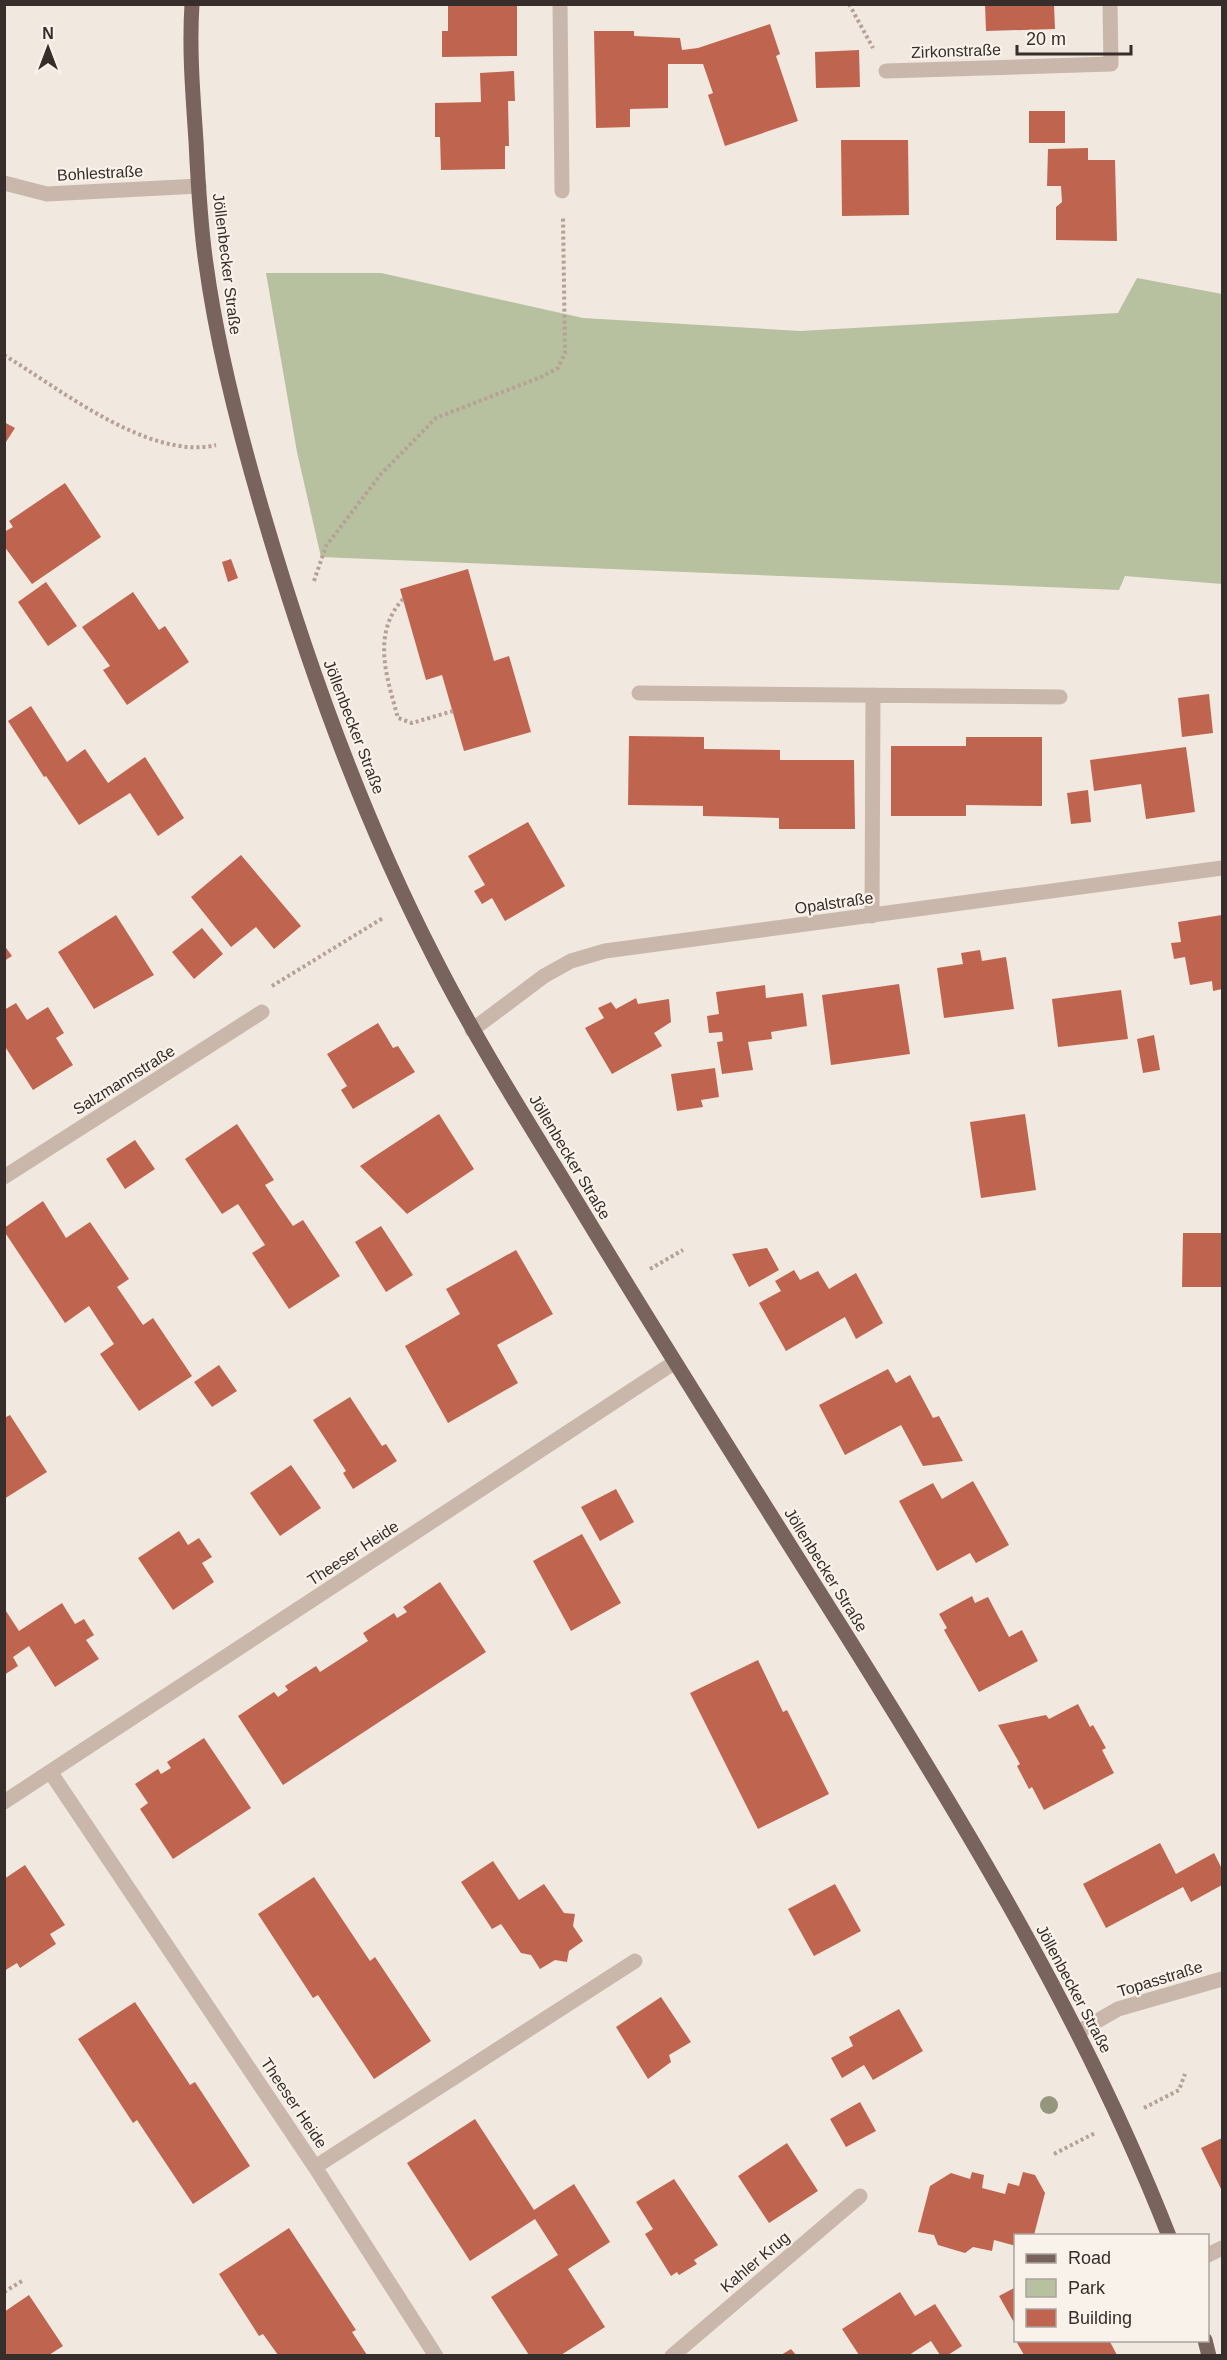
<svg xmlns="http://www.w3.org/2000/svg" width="1227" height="2360" viewBox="0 0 1227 2360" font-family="Arial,sans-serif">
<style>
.green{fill:#b7c09f}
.building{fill:#bf654f}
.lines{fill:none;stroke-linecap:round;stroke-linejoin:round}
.path{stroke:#b5a195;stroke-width:4;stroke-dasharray:3 3;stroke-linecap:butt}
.minor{stroke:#c9b7ab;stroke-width:15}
.major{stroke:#78645c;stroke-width:15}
.tree{fill:#94977e}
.labels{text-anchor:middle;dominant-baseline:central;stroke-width:4.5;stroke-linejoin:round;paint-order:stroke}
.street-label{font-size:16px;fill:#372d2a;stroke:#f9f2eb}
</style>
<rect width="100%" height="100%" fill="#f1e8df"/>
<!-- green -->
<path class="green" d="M 266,273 L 381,273 L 583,318 L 800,331 L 1118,313 L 1137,278 L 1222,294 L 1222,584 L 1125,576 L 1119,590 L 321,557 L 297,452 Z"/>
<!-- building -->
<path class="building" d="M 448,4 L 517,4 L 517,56 L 442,57 L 442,31 L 448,31 Z
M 985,4 L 1054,4 L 1055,29 L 986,31 Z
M 770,24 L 780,54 L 776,56 L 798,121 L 725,146 L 708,95 L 713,93 L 703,64 L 668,64 L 668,108 L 630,109 L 630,127 L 596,128 L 594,31 L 634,31 L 634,36 L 680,38 L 682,50 L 698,48 Z
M 859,50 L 860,87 L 816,88 L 815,52 Z
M 514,71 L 515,101 L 508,101 L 509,146 L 505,146 L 505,169 L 441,170 L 440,137 L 435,137 L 435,103 L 481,102 L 480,73 Z
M 1029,111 L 1065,111 L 1065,143 L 1029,143 Z
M 841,140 L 908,140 L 909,215 L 842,216 Z
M 1088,148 L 1088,160 L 1115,160 L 1117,241 L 1056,240 L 1056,207 L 1062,202 L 1061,186 L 1047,186 L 1048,149 Z
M 4,422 L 15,428 L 4,445 Z
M 65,483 L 101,537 L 32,584 L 4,546 L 4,532 L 13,527 L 9,521 Z
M 231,559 L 238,578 L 228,582 L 222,562 Z
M 468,569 L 494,661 L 509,656 L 531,732 L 464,751 L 442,675 L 426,680 L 400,589 Z
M 46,582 L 77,626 L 48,646 L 18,602 Z
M 133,592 L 159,630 L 165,626 L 189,662 L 127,705 L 103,670 L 110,666 L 82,627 Z
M 1209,694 L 1213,733 L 1182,737 L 1178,698 Z
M 31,706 L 67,762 L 85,749 L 108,783 L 145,757 L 184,818 L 158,836 L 130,793 L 79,825 L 46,776 L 44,777 L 8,721 Z
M 629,736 L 704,737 L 704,749 L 780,750 L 780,760 L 854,760 L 855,829 L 779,829 L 779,818 L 703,816 L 703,806 L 628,805 Z
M 966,737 L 1042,737 L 1042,806 L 966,805 L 966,816 L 891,816 L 891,746 L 966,746 Z
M 1186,747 L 1195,812 L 1146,819 L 1141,784 L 1094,791 L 1090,760 Z
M 1088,790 L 1091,822 L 1071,824 L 1067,793 Z
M 528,822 L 565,886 L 505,921 L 492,898 L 482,904 L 474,891 L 485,885 L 468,856 Z
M 241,855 L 301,926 L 274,949 L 256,927 L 231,947 L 191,897 Z
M 116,915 L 154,975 L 94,1009 L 58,952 Z
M 1222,915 L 1222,989 L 1213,991 L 1212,981 L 1190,985 L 1185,957 L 1174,959 L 1171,943 L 1181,942 L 1178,922 Z
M 202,928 L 223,954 L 194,979 L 172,952 Z
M 4,945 L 12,956 L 4,961 Z
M 980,950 L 982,961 L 1006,957 L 1014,1009 L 944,1018 L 937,968 L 963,964 L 961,953 Z
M 899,984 L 910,1054 L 831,1065 L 822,995 Z
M 765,985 L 766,998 L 803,993 L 807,1026 L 771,1032 L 772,1039 L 748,1042 L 753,1070 L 722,1074 L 717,1042 L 723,1041 L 722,1032 L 709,1033 L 707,1016 L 719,1014 L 716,992 Z
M 1121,990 L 1128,1039 L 1058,1047 L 1052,999 Z
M 636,998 L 638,1004 L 669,999 L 671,1022 L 654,1033 L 662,1046 L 612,1074 L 585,1028 L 604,1018 L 598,1008 L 611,1002 L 616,1009 Z
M 16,1003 L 27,1020 L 48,1007 L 64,1033 L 56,1038 L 73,1065 L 33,1090 L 4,1045 L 4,1010 Z
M 378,1023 L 393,1048 L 398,1046 L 415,1072 L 353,1109 L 341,1090 L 347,1086 L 327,1054 Z
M 1154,1035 L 1160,1070 L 1143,1073 L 1137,1039 Z
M 715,1068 L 719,1097 L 701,1100 L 703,1107 L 677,1111 L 671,1074 Z
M 439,1114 L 474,1169 L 407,1214 L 360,1166 Z
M 1025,1114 L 1036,1190 L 981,1198 L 970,1122 Z
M 237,1124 L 274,1180 L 265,1185 L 279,1206 L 293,1226 L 303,1220 L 340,1276 L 289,1309 L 252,1253 L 265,1245 L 238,1204 L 222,1214 L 185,1159 Z
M 135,1140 L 155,1169 L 125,1189 L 106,1159 Z
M 43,1201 L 66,1238 L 90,1222 L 129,1279 L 117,1287 L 143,1325 L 153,1318 L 192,1376 L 139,1411 L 100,1354 L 114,1344 L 89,1306 L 65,1323 L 4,1231 L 4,1228 Z
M 381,1226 L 413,1275 L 386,1292 L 355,1242 Z
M 1183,1233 L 1222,1233 L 1222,1287 L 1182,1287 Z
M 767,1248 L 779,1270 L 749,1287 L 732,1254 Z
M 516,1250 L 553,1314 L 497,1345 L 518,1383 L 448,1423 L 405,1346 L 460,1314 L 446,1289 Z
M 794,1270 L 800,1280 L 818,1271 L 829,1289 L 856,1273 L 883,1323 L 856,1339 L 845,1317 L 786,1351 L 759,1303 L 781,1291 L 775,1281 Z
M 219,1365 L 237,1391 L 212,1407 L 194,1382 Z
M 888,1369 L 896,1383 L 910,1375 L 933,1418 L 939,1416 L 963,1461 L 923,1466 L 901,1425 L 845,1455 L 819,1405 Z
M 350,1397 L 382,1446 L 386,1444 L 397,1461 L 353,1489 L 343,1473 L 346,1471 L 313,1420 Z
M 10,1415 L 47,1472 L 4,1499 L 4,1418 Z
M 291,1465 L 321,1508 L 280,1536 L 250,1493 Z
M 973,1481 L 1009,1545 L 976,1563 L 970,1553 L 937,1571 L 899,1501 L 933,1483 L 942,1499 Z
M 616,1489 L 634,1522 L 600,1541 L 581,1507 Z
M 179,1531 L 188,1545 L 199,1538 L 212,1557 L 202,1563 L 214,1582 L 173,1610 L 138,1558 Z
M 582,1534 L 621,1603 L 571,1631 L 533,1561 Z
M 440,1582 L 486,1652 L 283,1785 L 238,1716 L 274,1692 L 278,1697 L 288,1690 L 285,1686 L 316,1666 L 320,1672 L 368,1641 L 363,1633 L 394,1613 L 397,1618 L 407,1612 L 403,1607 Z
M 972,1596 L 975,1603 L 988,1597 L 1009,1637 L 1022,1630 L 1038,1661 L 979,1692 L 944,1630 L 947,1628 L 939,1614 Z
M 62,1603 L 75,1624 L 84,1619 L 94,1635 L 86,1640 L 99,1659 L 55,1687 L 29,1646 L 13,1657 L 18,1666 L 4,1675 L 4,1608 L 19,1631 Z
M 758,1660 L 783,1712 L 787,1710 L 829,1794 L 758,1829 L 690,1693 Z
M 1078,1704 L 1090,1727 L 1093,1725 L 1106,1748 L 1102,1750 L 1114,1773 L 1044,1810 L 1032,1787 L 1029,1789 L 1017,1766 L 1020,1764 L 998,1725 L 1046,1715 L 1049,1719 Z
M 204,1738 L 251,1808 L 173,1859 L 140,1809 L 148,1803 L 135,1784 L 158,1769 L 161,1774 L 171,1768 L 167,1762 Z
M 1160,1843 L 1176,1874 L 1214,1853 L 1222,1869 L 1222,1885 L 1191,1902 L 1183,1887 L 1106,1928 L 1083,1884 Z
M 493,1861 L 519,1900 L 544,1884 L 564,1913 L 575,1914 L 573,1926 L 583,1941 L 569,1951 L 567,1962 L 555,1960 L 540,1969 L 531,1955 L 521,1953 L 501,1924 L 492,1929 L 461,1882 Z
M 25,1865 L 65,1925 L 50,1934 L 56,1944 L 20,1968 L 17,1963 L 4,1971 L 4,1879 Z
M 314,1877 L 370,1961 L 375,1957 L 431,2041 L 374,2079 L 318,1995 L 313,1998 L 258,1914 Z
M 835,1884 L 861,1931 L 814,1956 L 788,1909 Z
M 661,1997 L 691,2042 L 669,2055 L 671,2062 L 648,2079 L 616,2027 Z
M 135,2002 L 190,2085 L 195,2082 L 250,2166 L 193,2204 L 137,2120 L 133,2123 L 78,2039 Z
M 899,2009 L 923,2051 L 873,2080 L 864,2065 L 842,2078 L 831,2058 L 853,2046 L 849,2037 Z
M 860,2102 L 876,2131 L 846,2147 L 830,2119 Z
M 475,2119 L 534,2210 L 574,2184 L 610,2242 L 568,2269 L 605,2327 L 561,2355 L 529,2355 L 491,2297 L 558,2255 L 535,2219 L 470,2261 L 407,2163 Z
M 1222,2138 L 1222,2191 L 1201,2148 Z
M 787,2143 L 818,2191 L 769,2223 L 738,2176 Z
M 972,2172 L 984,2175 L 982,2188 L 1005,2194 L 1008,2183 L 1019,2186 L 1023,2172 L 1035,2175 L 1045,2193 L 1034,2235 L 1016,2235 L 1016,2246 L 994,2240 L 992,2251 L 973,2247 L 965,2253 L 938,2245 L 934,2235 L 918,2232 L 930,2186 L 951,2173 L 970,2179 Z
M 674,2179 L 718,2245 L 694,2260 L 697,2264 L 679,2275 L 677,2272 L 671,2276 L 645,2234 L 653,2229 L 636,2202 Z
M 289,2228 L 356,2330 L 352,2332 L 367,2355 L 278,2355 L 263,2334 L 259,2336 L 219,2274 Z
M 1016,2287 L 1016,2326 L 999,2296 Z
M 900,2292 L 915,2316 L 935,2304 L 962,2346 L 948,2355 L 940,2355 L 931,2341 L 909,2355 L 859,2355 L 842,2329 Z
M 29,2295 L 63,2346 L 49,2355 L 4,2355 L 4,2312 Z
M 1109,2340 L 1117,2355 L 1024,2355 L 1016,2341 Z
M 791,2349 L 796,2355 L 781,2355 Z"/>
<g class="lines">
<!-- path -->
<path class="path" d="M 849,4 L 873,48
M 4,355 C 60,389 150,461 216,445
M 314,581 L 326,546 L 381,474 L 436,418 L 541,377 L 558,368 L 565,353 L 563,217
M 403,599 C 371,634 387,678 398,718 L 412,723 L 453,711
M 272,986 L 383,918
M 650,1269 L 683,1250
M 1144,2108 L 1179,2090 L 1185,2074
M 1054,2154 L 1095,2133
M 4,2292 L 22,2281"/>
<!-- minor -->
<path class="minor" d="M 560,4 L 562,191
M 886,71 L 1111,64 L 1110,4
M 4,183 L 47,194 L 199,186
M 639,693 L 1060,697
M 872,916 L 873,695
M 472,1030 L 544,976 L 571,961 L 605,951 L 1222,868
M 4,1177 L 262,1012
M 51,1773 L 315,2167 L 635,1961
M 4,1802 L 675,1362
M 1078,2032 L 1118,2009 L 1222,1979
M 315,2167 L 436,2356
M 1208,2255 L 1222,2248
M 672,2356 L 860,2196"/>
<!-- major -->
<path class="major" d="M 192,4 C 189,50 193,96 196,141 C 198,182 200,224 206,264 C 217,346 238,427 261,506 C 306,661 360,813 434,957 C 477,1042 528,1122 578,1204 C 663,1345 752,1485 840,1625 C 963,1821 1084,2019 1169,2236
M 1205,2340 L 1209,2356"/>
</g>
<!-- trees -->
<circle class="tree" cx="1049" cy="2105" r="9"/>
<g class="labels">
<!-- street labels -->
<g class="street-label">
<text transform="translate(956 51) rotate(-2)">Zirkonstraße</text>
<text transform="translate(100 173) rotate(-3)">Bohlestraße</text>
<text transform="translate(227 264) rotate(83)">Jöllenbecker Straße</text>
<text transform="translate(354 727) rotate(69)">Jöllenbecker Straße</text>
<text transform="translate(834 903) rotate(-8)">Opalstraße</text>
<text transform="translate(124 1080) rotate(-32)">Salzmannstraße</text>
<text transform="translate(570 1157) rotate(59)">Jöllenbecker Straße</text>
<text transform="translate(353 1553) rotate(-33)">Theeser Heide</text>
<text transform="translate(826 1570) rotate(58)">Jöllenbecker Straße</text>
<text transform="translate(1160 1979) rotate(-17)">Topasstraße</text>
<text transform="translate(1074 1989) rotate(62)">Jöllenbecker Straße</text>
<text transform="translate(294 2103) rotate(56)">Theeser Heide</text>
<text transform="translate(755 2262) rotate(-40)">Kahler Krug</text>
</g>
</g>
<!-- border -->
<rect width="1227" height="2360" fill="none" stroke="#372d2a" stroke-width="12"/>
<!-- legend -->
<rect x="1014" y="2234" width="195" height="108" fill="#f9f2eb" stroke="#aba39e" stroke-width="1.5"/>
<rect x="1026" y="2254" width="30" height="9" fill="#78645c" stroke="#aba39e" stroke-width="1.5"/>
<text x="1068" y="2264" font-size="18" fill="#372d2a">Road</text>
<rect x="1026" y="2279" width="30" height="18" fill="#b7c09f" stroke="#aba39e" stroke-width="1.5"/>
<text x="1068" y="2294" font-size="18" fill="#372d2a">Park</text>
<rect x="1026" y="2309" width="30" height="18" fill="#bf654f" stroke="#aba39e" stroke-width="1.5"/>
<text x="1068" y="2324" font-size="18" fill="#372d2a">Building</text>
<!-- north arrow -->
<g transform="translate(48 48)" stroke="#f9f2eb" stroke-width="4.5" paint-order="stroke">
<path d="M0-4.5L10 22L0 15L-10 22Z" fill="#372d2a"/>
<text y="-9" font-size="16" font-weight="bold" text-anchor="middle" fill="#372d2a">N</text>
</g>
<!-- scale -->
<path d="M1017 45v9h114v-9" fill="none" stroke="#372d2a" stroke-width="3"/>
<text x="1026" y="45" font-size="18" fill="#372d2a" stroke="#f9f2eb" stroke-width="4.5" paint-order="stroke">20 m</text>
</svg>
